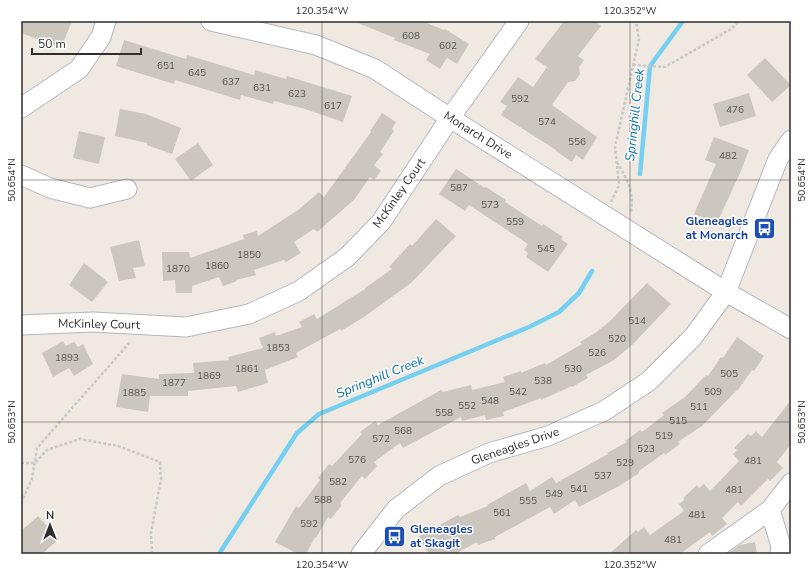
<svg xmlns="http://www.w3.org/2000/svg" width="812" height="575" viewBox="0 0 812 575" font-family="'Nunito Sans',sans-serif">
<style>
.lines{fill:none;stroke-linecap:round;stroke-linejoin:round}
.stream{stroke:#75cff0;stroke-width:4.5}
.building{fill:#cbc7bf}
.minor-casing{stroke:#b4b7c1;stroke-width:21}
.path{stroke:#c9c9c9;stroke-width:2.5;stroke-dasharray:3 2;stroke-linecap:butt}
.minor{stroke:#fff;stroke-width:19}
.ticks{fill:none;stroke:#2e2e2e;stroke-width:1;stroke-opacity:0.45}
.labels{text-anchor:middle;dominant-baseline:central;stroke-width:3;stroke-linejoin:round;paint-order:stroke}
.number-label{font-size:10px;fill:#555452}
.street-label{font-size:12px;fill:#2e2e2e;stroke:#fff}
.transit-label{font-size:12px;font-weight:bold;fill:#164399;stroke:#fff;text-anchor:end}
.water-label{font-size:13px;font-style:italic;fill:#0d6fa3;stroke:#fff}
.neatline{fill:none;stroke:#2e2e2e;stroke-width:1.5}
.ticks-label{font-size:10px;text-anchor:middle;fill:#2e2e2e}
</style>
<rect width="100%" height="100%" fill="#efe9e1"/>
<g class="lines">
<!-- stream -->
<path class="stream" d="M 640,174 L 650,66 L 683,21
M 219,554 L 297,433 L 319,414 L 529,327 L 559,312 L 579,293 L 592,271"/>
</g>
<!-- building -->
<path class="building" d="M 21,21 L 72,21 L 61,48 L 21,33 Z
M 353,21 L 422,21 L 444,30 L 445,29 L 469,44 L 457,64 L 447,58 L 440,69 L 426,60 L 430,54 L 394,40 L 395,38 Z
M 564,21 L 595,21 L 601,26 L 578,56 L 584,60 L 579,67 L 580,74 L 575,81 L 568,82 L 552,105 L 597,137 L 583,160 L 576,155 L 572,162 L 556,151 L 556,150 L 501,115 L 507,106 L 500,102 L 518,77 L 533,87 L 547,67 L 535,59 Z
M 124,40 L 186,59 L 187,55 L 254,75 L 255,70 L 286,79 L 287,76 L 352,96 L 343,122 L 305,109 L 274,101 L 273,104 L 241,95 L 240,100 L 175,80 L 174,84 L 116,66 Z
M 765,58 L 791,85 L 772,102 L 747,75 Z
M 749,93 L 756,116 L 720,127 L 713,104 Z
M 120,109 L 146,114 L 181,128 L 172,154 L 147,145 L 147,143 L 115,136 Z
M 382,113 L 396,122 L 392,129 L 394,131 L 380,152 L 383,154 L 374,165 L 381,171 L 374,180 L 370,177 L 354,200 L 317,232 L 314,229 L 294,242 L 301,253 L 286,262 L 284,260 L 254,270 L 256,275 L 236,280 L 237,281 L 223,286 L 219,277 L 192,286 L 192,293 L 176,293 L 175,280 L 163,281 L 162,252 L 189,252 L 190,258 L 244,239 L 243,235 L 257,231 L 258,236 L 298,210 L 319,192 L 324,197 L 371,132 L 370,131 Z
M 79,131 L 105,137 L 99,164 L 73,158 Z
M 714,137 L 749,150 L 740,173 L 717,223 L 694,214 L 716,164 L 705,160 Z
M 198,143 L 213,165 L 191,181 L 175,159 Z
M 456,169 L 485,188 L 486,187 L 506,200 L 505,202 L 542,226 L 543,224 L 563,237 L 561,239 L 568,244 L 548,272 L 526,257 L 528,253 L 524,250 L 528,244 L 469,205 L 465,211 L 439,194 Z
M 436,219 L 456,236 L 411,283 L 364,317 L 341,331 L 340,329 L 296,353 L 298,357 L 265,370 L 268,383 L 238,392 L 236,386 L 188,391 L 188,396 L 150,396 L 148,412 L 116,407 L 122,374 L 159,379 L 159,374 L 194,373 L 193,363 L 229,360 L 228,357 L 263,348 L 259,338 L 275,332 L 276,336 L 302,327 L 299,322 L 314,314 L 317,319 L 365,289 L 365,288 L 392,269 L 389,267 L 410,244 L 412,246 Z
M 139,240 L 145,266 L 133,268 L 136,278 L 119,281 L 110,247 Z
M 84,263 L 108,282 L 92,302 L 69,285 Z
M 647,283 L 671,304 L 633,344 L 614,360 L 586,375 L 588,378 L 572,387 L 572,386 L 541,400 L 541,398 L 503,412 L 504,416 L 486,420 L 485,415 L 462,421 L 461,417 L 403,448 L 400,443 L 374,462 L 377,466 L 365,479 L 362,476 L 340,503 L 342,505 L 331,519 L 328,517 L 316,538 L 315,537 L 306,554 L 298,554 L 275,542 L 296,506 L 299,508 L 320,480 L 318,478 L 329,464 L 332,466 L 362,434 L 360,432 L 375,421 L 378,425 L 441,390 L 443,392 L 471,385 L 472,390 L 505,382 L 503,377 L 521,371 L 521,373 L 545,363 L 546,365 L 582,344 L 580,342 L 595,333 L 609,322 Z
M 737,337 L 764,356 L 754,371 L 752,370 L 738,390 L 737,390 L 702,426 L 678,442 L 680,444 L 665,455 L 664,453 L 639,471 L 639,473 L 619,486 L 579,507 L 575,500 L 554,514 L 550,507 L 495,537 L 495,539 L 478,545 L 477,542 L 455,554 L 429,554 L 418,537 L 433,527 L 434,528 L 458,515 L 460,517 L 488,506 L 487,505 L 526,483 L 530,491 L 552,477 L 556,483 L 608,454 L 607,453 L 627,442 L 625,441 L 640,430 L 642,432 L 664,415 L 662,413 L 685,397 L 706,375 L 708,376 L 721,357 L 723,358 Z
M 63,341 L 66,346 L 74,342 L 78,347 L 83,344 L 93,364 L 74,376 L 69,368 L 53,377 L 42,353 Z
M 791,400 L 791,444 L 777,462 L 783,468 L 770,481 L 768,479 L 741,506 L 738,502 L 722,518 L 727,524 L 712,536 L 710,532 L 680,554 L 609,554 L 636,530 L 638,532 L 644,527 L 650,535 L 684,511 L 679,504 L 684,500 L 684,497 L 697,485 L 699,488 L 704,484 L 710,491 L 739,461 L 733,454 L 737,450 L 734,448 L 748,434 L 751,436 L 756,431 L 762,437 Z
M 38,516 L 59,539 L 42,554 L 21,554 L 21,531 Z
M 755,542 L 757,554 L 727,554 L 740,545 Z"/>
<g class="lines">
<defs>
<path id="minor" d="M 211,21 L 316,45 L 375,69 L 450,118 L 726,292 L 791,329
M 21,108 L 79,69 L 101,37 L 106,21
M 21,175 L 50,188 L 90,198 L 127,189
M 21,325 L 93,322 L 186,327 L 249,314 L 299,291 L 347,257 L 381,222 L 450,118 L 519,21
M 770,510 L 781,546 L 780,554
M 361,554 L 396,509 L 439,476 L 489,453 L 548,436 L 604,411 L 649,381 L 693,337 L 726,292 L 778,159 L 791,140
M 708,554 L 770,510 L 791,483"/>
</defs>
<!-- minor casing -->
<use href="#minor" class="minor-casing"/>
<!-- path -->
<path class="path" d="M 633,65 L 665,67 L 731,29 L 739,21
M 617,162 C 628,182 634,190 631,213
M 611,202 L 619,185 L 615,147 L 639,39 L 636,21
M 21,463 L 35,463 L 47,450 L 80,439 L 118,446 L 160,462 L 161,479 L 151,533 L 152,554
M 21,503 L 32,479 L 37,448 L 131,341"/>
<!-- minor -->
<use href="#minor" class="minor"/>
</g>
<!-- ticks -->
<path class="ticks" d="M 322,21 L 322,554M 630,21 L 630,554M 21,180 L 791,180M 21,422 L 791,422"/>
<!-- icons -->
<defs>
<symbol id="bus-square" viewBox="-11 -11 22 22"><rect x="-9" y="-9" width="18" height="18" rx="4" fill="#1a4fb4" stroke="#fff"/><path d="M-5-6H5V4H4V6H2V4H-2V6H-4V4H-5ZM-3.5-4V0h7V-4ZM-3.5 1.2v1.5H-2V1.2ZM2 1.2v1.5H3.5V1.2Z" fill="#fff"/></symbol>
</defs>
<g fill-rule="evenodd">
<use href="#bus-square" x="752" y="216" width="25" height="25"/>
<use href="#bus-square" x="382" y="524" width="25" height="25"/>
</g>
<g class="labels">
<!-- number labels -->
<g class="number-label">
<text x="411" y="36">608</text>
<text x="448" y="46">602</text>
<text x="166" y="66">651</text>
<text x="197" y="73">645</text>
<text x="231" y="82">637</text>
<text x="262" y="88">631</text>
<text x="297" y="94">623</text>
<text x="520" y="99">592</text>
<text x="333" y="106">617</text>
<text x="735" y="110">476</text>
<text x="547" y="122">574</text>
<text x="577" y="142">556</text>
<text x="728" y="156">482</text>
<text x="459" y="188">587</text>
<text x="490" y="205">573</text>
<text x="515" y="222">559</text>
<text x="546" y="249">545</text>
<text x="249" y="255">1850</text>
<text x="217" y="266">1860</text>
<text x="178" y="269">1870</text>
<text x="637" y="321">514</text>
<text x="617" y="339">520</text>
<text x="278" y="348">1853</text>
<text x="597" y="353">526</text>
<text x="67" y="358">1893</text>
<text x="247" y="369">1861</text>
<text x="573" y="369">530</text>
<text x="729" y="374">505</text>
<text x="209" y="376">1869</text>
<text x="543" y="381">538</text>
<text x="174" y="383">1877</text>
<text x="518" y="392">542</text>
<text x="713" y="392">509</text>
<text x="134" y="393">1885</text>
<text x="490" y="401">548</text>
<text x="467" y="406">552</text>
<text x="699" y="407">511</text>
<text x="444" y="413">558</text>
<text x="678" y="421">515</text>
<text x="403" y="431">568</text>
<text x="664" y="436">519</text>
<text x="381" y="439">572</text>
<text x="646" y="449">523</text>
<text x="357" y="460">576</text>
<text x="753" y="461">481</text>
<text x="625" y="463">529</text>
<text x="603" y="476">537</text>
<text x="338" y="482">582</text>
<text x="579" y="489">541</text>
<text x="734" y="490">481</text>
<text x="554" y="494">549</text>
<text x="323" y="500">588</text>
<text x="528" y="501">555</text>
<text x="502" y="513">561</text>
<text x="697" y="515">481</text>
<text x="309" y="524">592</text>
<text x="673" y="540">481</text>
</g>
<!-- street labels -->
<g class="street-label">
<text transform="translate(478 135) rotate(32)">Monarch Drive</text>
<text transform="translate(399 193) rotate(-55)">McKinley Court</text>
<text transform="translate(99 324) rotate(1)">McKinley Court</text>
<text transform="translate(515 446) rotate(-19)">Gleneagles Drive</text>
</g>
<!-- transit labels -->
<g class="transit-label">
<text x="748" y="221">Gleneagles<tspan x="748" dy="14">at Monarch</tspan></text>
<text x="410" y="529" text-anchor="start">Gleneagles<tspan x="410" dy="14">at Skagit</tspan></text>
</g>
<!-- water labels -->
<g class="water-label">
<text transform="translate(635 115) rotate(-84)">Springhill Creek</text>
<text transform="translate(380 377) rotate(-22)">Springhill Creek</text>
</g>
</g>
<!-- border -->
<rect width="812" height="575" fill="none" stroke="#ffffff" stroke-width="44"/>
<!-- north arrow -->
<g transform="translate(50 525)" stroke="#ffffff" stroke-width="3" paint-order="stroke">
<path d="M0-3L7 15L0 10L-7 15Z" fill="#2e2e2e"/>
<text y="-6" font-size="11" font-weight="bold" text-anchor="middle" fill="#2e2e2e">N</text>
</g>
<!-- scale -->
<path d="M32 48v6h109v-6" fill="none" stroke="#2e2e2e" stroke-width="2"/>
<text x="38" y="48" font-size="12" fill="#2e2e2e" stroke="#ffffff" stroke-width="3" paint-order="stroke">50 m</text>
<rect x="22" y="22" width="768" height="531" class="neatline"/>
<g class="ticks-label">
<text x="322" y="14">120.354°W</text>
<text x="630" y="14">120.352°W</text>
<text transform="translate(11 180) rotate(-90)" y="4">50.654°N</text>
<text transform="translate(801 180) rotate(-90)" y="4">50.654°N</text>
<text transform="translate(11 422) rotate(-90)" y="4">50.653°N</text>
<text transform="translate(801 422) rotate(-90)" y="4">50.653°N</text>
<text x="322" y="568">120.354°W</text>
<text x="630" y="568">120.352°W</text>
</g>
</svg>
